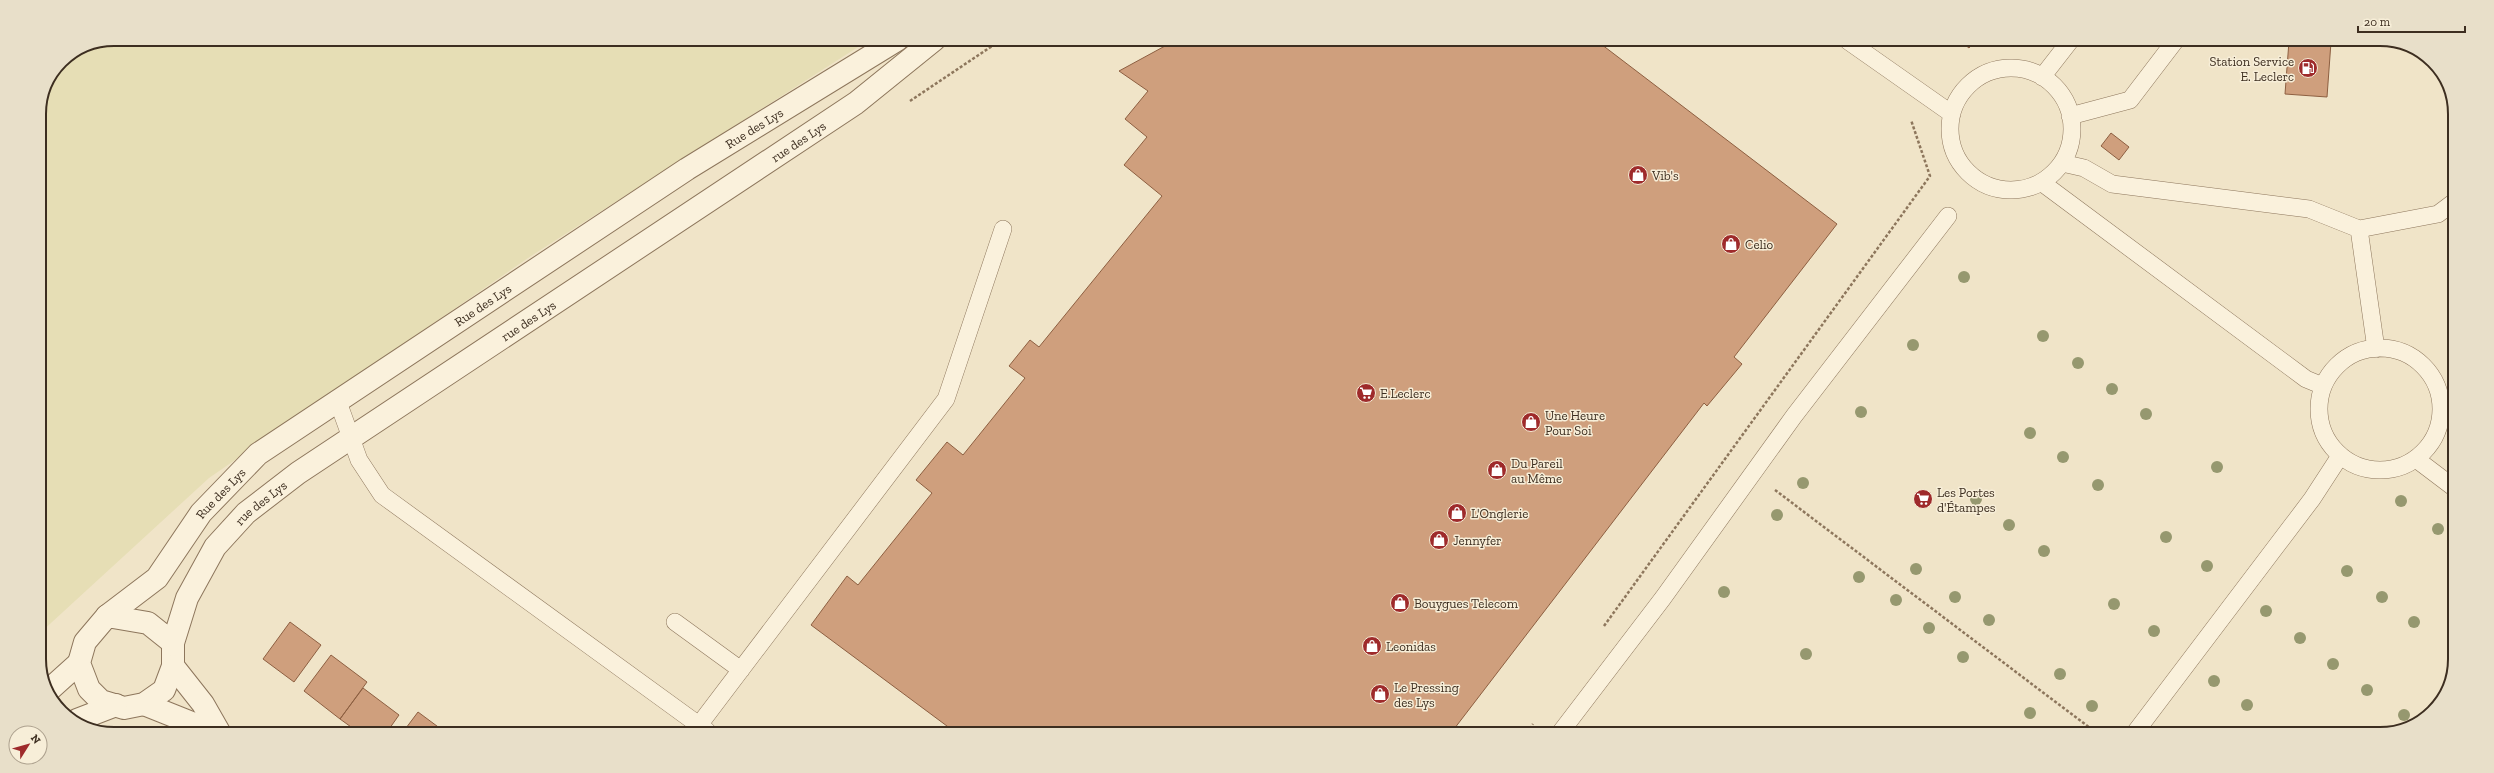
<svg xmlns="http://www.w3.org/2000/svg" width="2494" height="773" viewBox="0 0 2494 773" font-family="'Zilla Slab',serif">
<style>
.farmland{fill:#e6deb5}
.building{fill:#cf9f7d;stroke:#8d5f41}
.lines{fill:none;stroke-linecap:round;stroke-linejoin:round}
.lane-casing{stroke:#8d765c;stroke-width:18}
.street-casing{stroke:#8d765c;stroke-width:24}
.path{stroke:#8d765c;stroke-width:2.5;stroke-dasharray:3 2;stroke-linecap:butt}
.lane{stroke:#faf1dc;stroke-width:17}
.street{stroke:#faf1dc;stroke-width:22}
.tree{fill:#96986f}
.labels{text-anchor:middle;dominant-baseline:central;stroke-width:3;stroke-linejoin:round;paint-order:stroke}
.poi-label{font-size:13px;fill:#3d2e20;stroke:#f7eed8;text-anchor:start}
.street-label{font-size:13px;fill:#3d2e20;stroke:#f7eed8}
.rim{fill:none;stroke:#3d2e20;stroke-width:2}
</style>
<rect width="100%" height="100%" fill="#f0e4c8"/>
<!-- farmland -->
<path class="farmland" d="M 114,39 L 869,40 L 531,256 L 209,478 L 39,634 L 39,114 L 45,85 L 61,61 L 86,45 Z"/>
<!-- building -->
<path class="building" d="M 1176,40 L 1597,41 L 1837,224 L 1734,357 L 1742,364 L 1707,406 L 1704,403 L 1451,733 L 955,732 L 811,625 L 847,576 L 858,585 L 932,493 L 916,480 L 947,442 L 963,455 L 1025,378 L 1009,366 L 1030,340 L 1039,347 L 1162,196 L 1124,165 L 1147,137 L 1125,119 L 1148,91 L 1119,71 Z
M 1960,41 L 1975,41 L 1969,48 Z
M 2289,41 L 2331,42 L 2327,97 L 2285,94 Z
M 2111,133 L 2129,147 L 2119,160 L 2101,146 Z
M 290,622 L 321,645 L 294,682 L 263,659 Z
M 331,655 L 367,682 L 340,719 L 304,691 Z
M 363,688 L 399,715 L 387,732 L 358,732 L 340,719 Z
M 418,712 L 445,732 L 403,732 Z"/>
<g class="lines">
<defs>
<path id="lane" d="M 1848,41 L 1952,114
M1950 129a61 61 0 1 1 122 0a61 61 0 1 1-122 0Z
M 2042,77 L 2070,41
M 2070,116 L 2130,100 L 2175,41
M 2062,163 L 2084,168 L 2112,184 L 2309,209 L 2359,229 L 2438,214 L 2454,202
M 2041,182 L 2306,379 L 2323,386
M 2359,229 L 2376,349
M2319 409a61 61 0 1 1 122 0a61 61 0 1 1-122 0Z
M 337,399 L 359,460 L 382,495 L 707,731
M 2416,459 L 2453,487
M 675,622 L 741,670
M 699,725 L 946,399 L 1003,229
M 1560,733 L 1663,598 L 1794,416 L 1948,216
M 2134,734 L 2312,499 L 2340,456"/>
<g id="street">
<path id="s1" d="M 107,616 L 157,578 L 201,513 L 258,454 L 687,169 L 897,40"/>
<path id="s2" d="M 173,643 L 148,623 L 107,616 L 85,642 L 79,663 L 89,689 L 101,701 L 124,708 L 144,704 L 164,690 L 173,666 L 173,643 L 187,598 L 215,547 L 246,513 L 298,473 L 856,103 L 934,40"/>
<path d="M 173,666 L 203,704 L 219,732"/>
<path d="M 49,690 L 79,663"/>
<path d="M 144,704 L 214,732"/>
<path d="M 77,720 L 116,705"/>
</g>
</defs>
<!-- lane casing -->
<use href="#lane" class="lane-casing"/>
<!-- street casing -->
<use href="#street" class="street-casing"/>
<!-- path -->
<path class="path" d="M 910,101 L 1001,40
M 1775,490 L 2098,734
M 1604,626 L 1930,176 L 1911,120
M 1527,733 L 1533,724"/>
<!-- lane -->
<use href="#lane" class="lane"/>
<!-- street -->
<use href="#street" class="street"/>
</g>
<!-- trees -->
<g class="tree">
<circle cx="1964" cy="277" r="6"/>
<circle cx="2043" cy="336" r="6"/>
<circle cx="1913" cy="345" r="6"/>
<circle cx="2078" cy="363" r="6"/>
<circle cx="2112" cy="389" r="6"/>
<circle cx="1861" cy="412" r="6"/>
<circle cx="2146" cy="414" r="6"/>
<circle cx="2030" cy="433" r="6"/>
<circle cx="2063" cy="457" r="6"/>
<circle cx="2217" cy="467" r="6"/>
<circle cx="1803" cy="483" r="6"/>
<circle cx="2098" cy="485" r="6"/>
<circle cx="1976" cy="499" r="6"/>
<circle cx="2401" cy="501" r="6"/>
<circle cx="1777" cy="515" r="6"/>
<circle cx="2009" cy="525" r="6"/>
<circle cx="2438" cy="529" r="6"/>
<circle cx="2166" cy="537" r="6"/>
<circle cx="2044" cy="551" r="6"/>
<circle cx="2207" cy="566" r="6"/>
<circle cx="1916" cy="569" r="6"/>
<circle cx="2347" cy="571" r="6"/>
<circle cx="1859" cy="577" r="6"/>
<circle cx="1724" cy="592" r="6"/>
<circle cx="1955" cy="597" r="6"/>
<circle cx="2382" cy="597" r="6"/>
<circle cx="1896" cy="600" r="6"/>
<circle cx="2114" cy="604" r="6"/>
<circle cx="2266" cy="611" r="6"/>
<circle cx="1989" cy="620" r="6"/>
<circle cx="2414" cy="622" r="6"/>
<circle cx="1929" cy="628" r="6"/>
<circle cx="2154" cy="631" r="6"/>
<circle cx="2300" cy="638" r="6"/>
<circle cx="1806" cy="654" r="6"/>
<circle cx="1963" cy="657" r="6"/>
<circle cx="2333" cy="664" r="6"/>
<circle cx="2060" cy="674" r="6"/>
<circle cx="2214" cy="681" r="6"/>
<circle cx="2367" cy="690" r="6"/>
<circle cx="2247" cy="705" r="6"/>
<circle cx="2092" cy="706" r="6"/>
<circle cx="2030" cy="713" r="6"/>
<circle cx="2404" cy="715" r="6"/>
</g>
<!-- icons -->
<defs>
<symbol id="fuel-disc" viewBox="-11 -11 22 22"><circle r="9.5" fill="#9e2a2b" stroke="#f7eed8"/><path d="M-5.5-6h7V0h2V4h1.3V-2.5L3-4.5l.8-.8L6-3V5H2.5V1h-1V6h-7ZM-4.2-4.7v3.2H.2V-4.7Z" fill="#fff"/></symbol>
<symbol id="shop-disc" viewBox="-11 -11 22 22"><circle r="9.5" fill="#9e2a2b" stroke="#f7eed8"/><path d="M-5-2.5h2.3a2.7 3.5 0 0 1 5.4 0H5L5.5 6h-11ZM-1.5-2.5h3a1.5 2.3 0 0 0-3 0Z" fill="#fff"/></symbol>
<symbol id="supermarket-disc" viewBox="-11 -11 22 22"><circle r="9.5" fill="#9e2a2b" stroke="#f7eed8"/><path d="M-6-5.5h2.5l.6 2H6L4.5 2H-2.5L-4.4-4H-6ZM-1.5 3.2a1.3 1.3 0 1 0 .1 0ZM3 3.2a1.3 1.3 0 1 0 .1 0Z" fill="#fff"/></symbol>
</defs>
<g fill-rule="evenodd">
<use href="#fuel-disc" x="2297" y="57" width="22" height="22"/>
<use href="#shop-disc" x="1627" y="164" width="22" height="22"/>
<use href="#shop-disc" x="1720" y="233" width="22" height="22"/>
<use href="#supermarket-disc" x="1355" y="382" width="22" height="22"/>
<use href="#shop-disc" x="1520" y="411" width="22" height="22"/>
<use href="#shop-disc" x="1486" y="459" width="22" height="22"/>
<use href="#supermarket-disc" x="1912" y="488" width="22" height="22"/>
<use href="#shop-disc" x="1446" y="502" width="22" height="22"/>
<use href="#shop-disc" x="1428" y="529" width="22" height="22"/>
<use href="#shop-disc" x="1389" y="592" width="22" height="22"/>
<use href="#shop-disc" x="1361" y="635" width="22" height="22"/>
<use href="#shop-disc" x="1369" y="683" width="22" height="22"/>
</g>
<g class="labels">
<!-- poi labels -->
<g class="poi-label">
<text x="2294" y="61" text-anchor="end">Station Service<tspan x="2294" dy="15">E. Leclerc</tspan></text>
<text x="1652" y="175">Vib's</text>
<text x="1745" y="244">Celio</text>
<text x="1380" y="393">E.Leclerc</text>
<text x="1545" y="415">Une Heure<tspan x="1545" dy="15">Pour Soi</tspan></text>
<text x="1511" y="463">Du Pareil<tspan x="1511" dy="15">au Même</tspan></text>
<text x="1937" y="492">Les Portes<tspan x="1937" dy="15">d'Étampes</tspan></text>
<text x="1471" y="513">L'Onglerie</text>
<text x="1453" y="540">Jennyfer</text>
<text x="1414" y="603">Bouygues Telecom</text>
<text x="1386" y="646">Leonidas</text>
<text x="1394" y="687">Le Pressing<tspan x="1394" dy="15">des Lys</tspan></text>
</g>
<!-- street labels -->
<g class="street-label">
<text stroke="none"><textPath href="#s1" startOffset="817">Rue des Lys</textPath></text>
<text stroke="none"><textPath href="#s2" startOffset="1109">rue des Lys</textPath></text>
<text stroke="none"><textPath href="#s1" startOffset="493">Rue des Lys</textPath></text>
<text stroke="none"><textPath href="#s2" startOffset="785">rue des Lys</textPath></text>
<text stroke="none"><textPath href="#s1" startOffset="169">Rue des Lys</textPath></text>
<text stroke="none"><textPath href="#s2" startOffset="461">rue des Lys</textPath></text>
</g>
</g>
<!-- crop -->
<path d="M0 0H2494V773H0ZM114 46H2380A68 68 0 0 1 2448 114V659A68 68 0 0 1 2380 727H114A68 68 0 0 1 46 659V114A68 68 0 0 1 114 46Z" fill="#e8dfc9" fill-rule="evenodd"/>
<path class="rim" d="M114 46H2380A68 68 0 0 1 2448 114V659A68 68 0 0 1 2380 727H114A68 68 0 0 1 46 659V114A68 68 0 0 1 114 46Z"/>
<!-- north arrow -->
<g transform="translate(28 745) rotate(53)"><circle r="19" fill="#f7eed8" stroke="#ada18e"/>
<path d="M0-3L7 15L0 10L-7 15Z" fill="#9e2a2b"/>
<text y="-6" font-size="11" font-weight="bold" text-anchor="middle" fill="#3d2e20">N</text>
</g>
<!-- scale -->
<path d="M2358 26v6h107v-6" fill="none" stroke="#3d2e20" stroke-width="2"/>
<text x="2364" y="26" font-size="12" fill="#3d2e20" stroke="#f7eed8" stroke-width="3" paint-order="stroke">20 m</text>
</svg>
